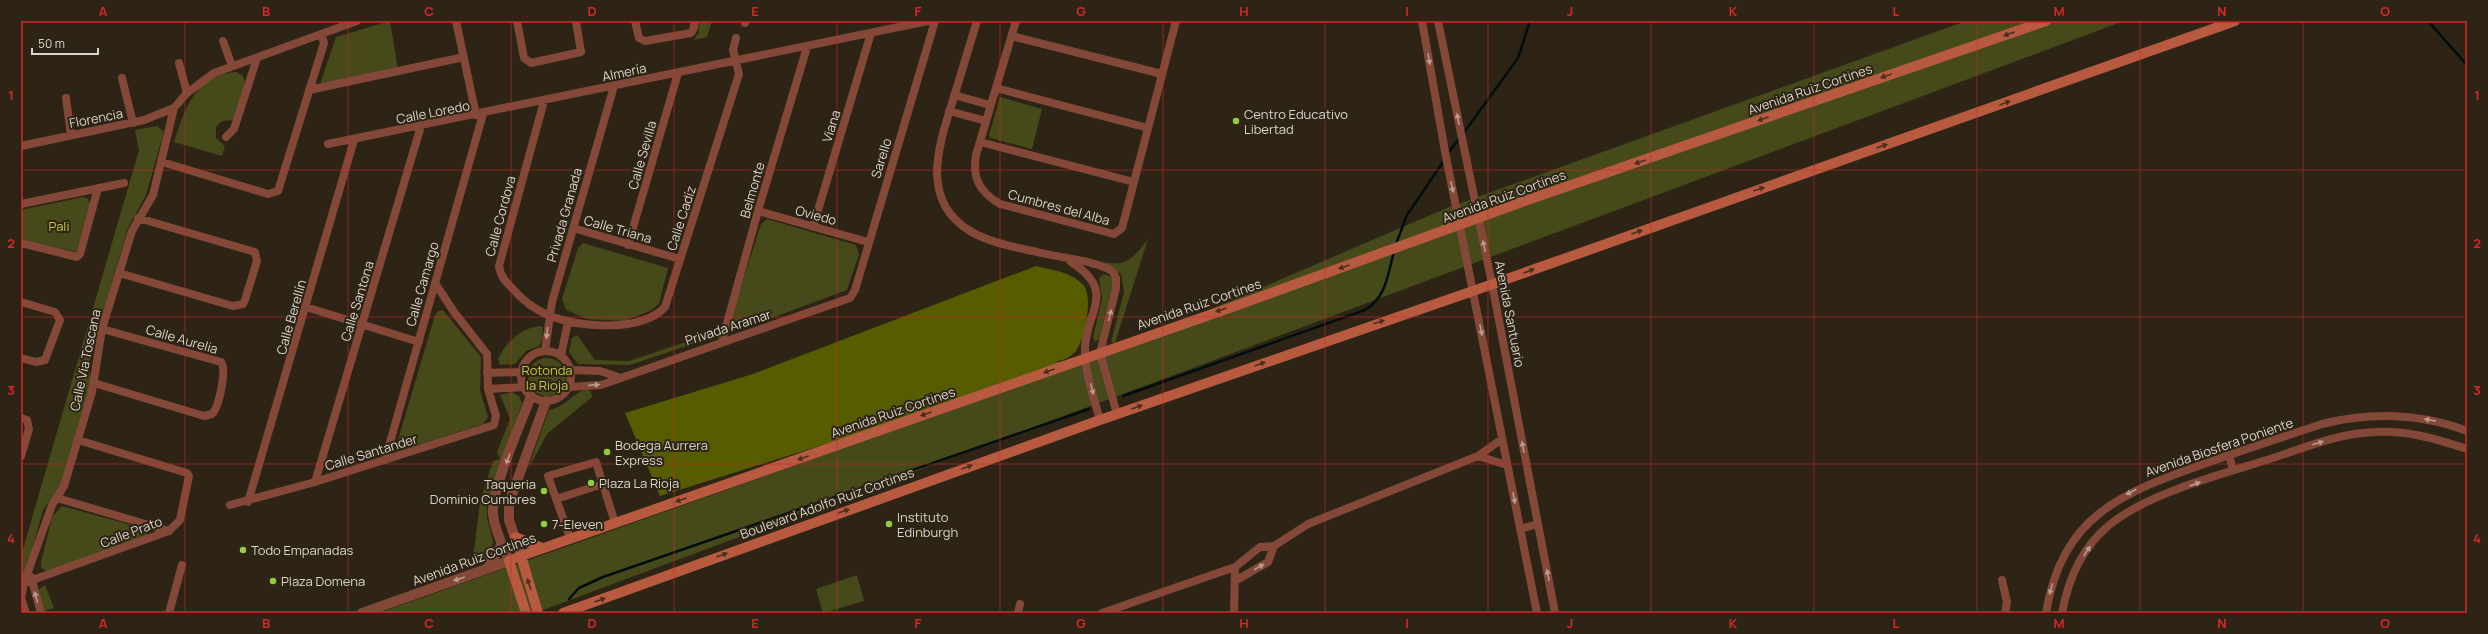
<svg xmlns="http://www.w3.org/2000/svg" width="2488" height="634" viewBox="0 0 2488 634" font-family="Manrope,sans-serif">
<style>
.green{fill:#46491a}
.forest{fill:#585c00}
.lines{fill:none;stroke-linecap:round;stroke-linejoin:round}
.stream{stroke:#000e10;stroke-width:2.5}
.minor{stroke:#834838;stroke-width:8}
.tertiary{stroke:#834838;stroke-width:10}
.secondary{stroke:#b75a40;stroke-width:10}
.oneway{fill:#492f1e}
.oneway2{fill:#b79c90}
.grid{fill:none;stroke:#d62828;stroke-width:1;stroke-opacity:0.55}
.poi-dot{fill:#93cc3d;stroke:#2d2415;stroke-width:1.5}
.labels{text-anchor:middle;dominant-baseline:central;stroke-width:4;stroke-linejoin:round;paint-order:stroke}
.street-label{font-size:13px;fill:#dad4ca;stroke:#2d2415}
.poi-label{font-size:13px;fill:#dad4ca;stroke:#2d2415;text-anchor:start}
.park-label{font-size:13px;fill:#c2ca3f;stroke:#2d2415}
.neatline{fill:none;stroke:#d62828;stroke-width:1.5}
.grid-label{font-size:13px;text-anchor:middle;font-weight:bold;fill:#d62828}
</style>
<rect width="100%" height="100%" fill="#2d2415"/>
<!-- green -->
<path class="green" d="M 390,21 L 398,70 L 320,84 L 336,37 Z
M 698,21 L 712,21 L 707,37 L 693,40 L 699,33 Z
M 1966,21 L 2124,21 L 535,613 L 379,613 L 1093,360 L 1447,208 Z
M 236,72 L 243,76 L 245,83 L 233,120 L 222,121 L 216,127 L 216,138 L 225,146 L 222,156 L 174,142 C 184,110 196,74 236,72 Z
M 1000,97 L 1042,109 L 1032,149 L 990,138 L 989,135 Z
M 157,126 L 163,131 L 163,135 L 146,195 L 128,228 L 90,358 L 90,391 L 61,485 L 43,510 L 21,589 L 21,556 L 139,150 L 135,130 Z
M 83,197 L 88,199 L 90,204 L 76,252 L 21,239 L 21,210 Z
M 767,219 L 856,245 L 859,254 L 847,290 L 739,330 L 731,318 L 761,224 Z
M 1148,239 L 1115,343 L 1111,342 L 1124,292 L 1121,274 L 1105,265 L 1106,262 C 1127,268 1136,254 1148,239 Z
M 583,243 L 668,268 L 659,304 L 650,311 L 624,321 L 587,319 L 566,310 L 562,299 L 578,248 Z
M 1104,274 L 1113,278 L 1112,287 L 1099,339 L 1095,342 L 1093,337 L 1102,299 L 1099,278 Z
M 443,310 L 481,357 L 480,390 L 488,417 L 483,424 L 405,449 L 401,447 L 398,441 L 400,433 L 435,315 L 438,311 Z
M 539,326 L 543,327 L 542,340 L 539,346 L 526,351 L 515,364 L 500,365 L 498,359 C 507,341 520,329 539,326 Z
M 716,332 L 713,337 L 630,365 L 578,364 L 569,352 L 572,338 L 577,335 L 595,360 L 629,361 Z
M528 377a19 19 0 1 1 38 0a19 19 0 1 1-38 0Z
M 586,390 L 591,391 L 592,397 L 547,434 L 527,471 L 549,410 C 568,406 573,392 586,390 Z
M 512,392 L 519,396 L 522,403 L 487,503 L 487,517 L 493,542 L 491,552 L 486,561 L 472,567 L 480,502 L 493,461 L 500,459 L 497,452 L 510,419 L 500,395 Z
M 62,506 L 142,528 L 147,531 L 148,537 L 47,572 L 41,567 L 41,562 L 52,517 Z
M 857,575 L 864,601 L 823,613 L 816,589 Z
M 45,585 L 54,608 L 44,611 L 38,590 Z"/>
<!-- forest -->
<path class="forest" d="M 1036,266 C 1052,270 1073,272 1084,286 C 1093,298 1085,339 1076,351 C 1070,358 1063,360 1055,362 L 1093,360 L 660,496 L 625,413 L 753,374 Z"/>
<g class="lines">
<!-- stream -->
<path class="stream" d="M 2428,21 L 2467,65
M 1465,131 L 1518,58 L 1530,21
M 1449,152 L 1458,140
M 1396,244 L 1407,215 L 1443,162
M 1123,396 L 1365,310 C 1387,296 1387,276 1394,252
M 569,599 L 579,588 L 603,577 L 1089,409"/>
<!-- minor -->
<path class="minor" d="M 456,21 L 476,115
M 517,21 L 524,58 L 531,63 L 581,52 L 576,21
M 635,21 L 639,38 L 645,41 L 691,33 L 694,28 L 694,21
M 977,21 C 969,47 961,73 953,100 C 939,145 919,200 970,231 C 990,243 1015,247 1037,252 C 1055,257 1100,261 1113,272 L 1116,278 L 1116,288 L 1100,353 L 1117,414
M 1016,21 L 976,155 C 972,179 980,192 1000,204 L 1114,234 L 1122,228 L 1176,21
M 1422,21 L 1446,157 L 1537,613
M 1438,21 L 1492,284 L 1555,613
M 745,23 L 745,21
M 1012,36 L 1162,74
M 223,41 L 232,66
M 179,63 L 187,93
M 122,78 L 133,123
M 996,88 L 1148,128
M 309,90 L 464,57
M 954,95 L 990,105
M 66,98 L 71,135
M 544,101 L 499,266 C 500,276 506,282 513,289 C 523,301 536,310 550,316 C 579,327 641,333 665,307 L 739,74 L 733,50 L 736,38
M 949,111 L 986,121
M 226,137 L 234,129 L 257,58
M 980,142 L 1134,182
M 328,144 L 928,21
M 21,146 L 144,120 L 174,108 L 187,93 L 214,73 L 357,21
M 162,162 L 268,194 L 278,191 L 324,43 L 321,34
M 21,204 L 124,183
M 758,211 L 868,242
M 813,227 L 871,33
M 573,228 L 680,259
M 21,243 L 77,257 L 80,254 L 98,188
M 628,245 L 678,73
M 1071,262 C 1119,292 1084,313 1085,351 C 1085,374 1094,398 1100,420
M 119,273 L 233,306 L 243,304 L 245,300 L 257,261 L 255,252 L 138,218
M 21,302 L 55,312 L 60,320 L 45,360 L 36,362 L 21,358
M 306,307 L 419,342
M 722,341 L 758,211 L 807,47
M521 376a25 25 0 1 1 50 0a25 25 0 1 1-50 0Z
M 545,351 L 552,302 L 614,86
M 561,356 L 568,321
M 571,370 L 600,371 L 618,377
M 487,373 L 521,372
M 94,383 L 204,416 L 212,414 C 219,407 227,370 221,362 L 102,329
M 569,387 L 601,385 L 850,298 L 855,290 L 935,21
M 488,389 L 524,387
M 21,418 L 27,420 L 29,429 L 21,456
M 2229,455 L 2233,470
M 1478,456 L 1507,465
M 385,460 L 483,114
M 315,482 L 421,126
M 57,498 L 169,531
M 556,499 L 603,484
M 248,502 L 354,140
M 230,505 L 315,482 L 494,425 L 496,416 L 488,389 L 487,354 L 454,312 L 435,283
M 1520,529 L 1538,524
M 570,538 L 548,476 L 596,462 L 615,523
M 31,577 L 41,613
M 2002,580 L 2007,602 L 2005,613
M 1235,581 L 1268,562 L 1274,546
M 24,583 L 169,531 L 180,520 L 189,476 L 187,473 L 78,440
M 26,613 L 21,598 L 24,583 L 52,505 L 64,486 L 92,392 L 102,329 L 132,231 L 153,195 L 174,108
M 169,613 L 182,565
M 1018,613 L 1020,604
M 1102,613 L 1235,567 L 1260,547 L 1274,546 L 1308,524 L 1478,456 L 1502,439
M 1234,613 L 1235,567
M 2046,613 C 2062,516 2121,493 2204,464 C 2243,450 2283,437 2322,424 C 2371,412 2419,413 2467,431
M 2062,613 C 2068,580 2082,548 2108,526 C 2147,493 2223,474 2273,458 C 2306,447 2340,433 2375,432 C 2407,430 2437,439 2467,449"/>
<!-- tertiary -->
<path class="tertiary" d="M 521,556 L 509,520 L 509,503 L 546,401
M 487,569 L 502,544
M 362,613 L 509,561 C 503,546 495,531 493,515 C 490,492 522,421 531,396"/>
<!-- secondary -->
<path class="secondary" d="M 515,537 L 542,548
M 521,556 L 538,613
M 526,613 L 509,561 L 521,556 L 1238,305 L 1522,202 L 2046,21
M 563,613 L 1100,420 L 1473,291 L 2235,21"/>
</g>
<!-- one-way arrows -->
<defs><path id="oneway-solid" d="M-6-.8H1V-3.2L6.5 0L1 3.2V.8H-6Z"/></defs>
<g class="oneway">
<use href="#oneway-solid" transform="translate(2009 34) rotate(161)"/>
<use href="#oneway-solid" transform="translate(1886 76) rotate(161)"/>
<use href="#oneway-solid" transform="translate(2005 103) rotate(-20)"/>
<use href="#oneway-solid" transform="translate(1763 119) rotate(161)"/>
<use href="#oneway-solid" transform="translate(1882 146) rotate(-19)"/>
<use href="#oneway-solid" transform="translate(1640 162) rotate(161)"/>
<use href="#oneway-solid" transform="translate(1759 189) rotate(-19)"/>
<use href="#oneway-solid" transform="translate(1637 232) rotate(-19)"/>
<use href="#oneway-solid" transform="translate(1344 267) rotate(161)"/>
<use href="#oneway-solid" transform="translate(1529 271) rotate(-20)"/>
<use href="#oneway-solid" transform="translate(1221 310) rotate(161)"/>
<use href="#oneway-solid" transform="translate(1379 322) rotate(-18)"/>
<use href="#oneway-solid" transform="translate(1260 364) rotate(-20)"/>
<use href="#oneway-solid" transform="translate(1049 371) rotate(161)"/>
<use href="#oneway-solid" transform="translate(1137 407) rotate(-19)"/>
<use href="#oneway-solid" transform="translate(926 414) rotate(161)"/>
<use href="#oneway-solid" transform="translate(803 458) rotate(161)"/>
<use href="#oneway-solid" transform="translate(967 467) rotate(-20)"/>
<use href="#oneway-solid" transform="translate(681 500) rotate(161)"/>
<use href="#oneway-solid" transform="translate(844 511) rotate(-19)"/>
<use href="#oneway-solid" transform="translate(722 555) rotate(-20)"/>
<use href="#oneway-solid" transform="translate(529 584) rotate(-108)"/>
<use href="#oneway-solid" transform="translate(600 600) rotate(-20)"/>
</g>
<g class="oneway2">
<use href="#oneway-solid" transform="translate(1429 59) rotate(80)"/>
<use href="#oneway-solid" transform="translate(1458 119) rotate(-101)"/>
<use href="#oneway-solid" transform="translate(1452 187) rotate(78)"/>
<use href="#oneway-solid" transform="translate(1484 246) rotate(-102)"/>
<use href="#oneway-solid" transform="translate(1110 315) rotate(-76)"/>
<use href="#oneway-solid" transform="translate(1481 330) rotate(79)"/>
<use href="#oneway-solid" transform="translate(547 333) rotate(97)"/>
<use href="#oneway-solid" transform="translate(594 385) rotate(-5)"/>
<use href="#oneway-solid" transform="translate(1092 389) rotate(76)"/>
<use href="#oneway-solid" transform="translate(2430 420) rotate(-169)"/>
<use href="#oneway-solid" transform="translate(2318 443) rotate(-18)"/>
<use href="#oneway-solid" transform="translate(1523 447) rotate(-101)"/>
<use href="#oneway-solid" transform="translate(508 459) rotate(110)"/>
<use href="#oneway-solid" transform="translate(2195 484) rotate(-20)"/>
<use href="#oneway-solid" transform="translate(2131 492) rotate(152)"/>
<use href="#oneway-solid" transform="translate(1514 498) rotate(79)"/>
<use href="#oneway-solid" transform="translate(2087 551) rotate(-56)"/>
<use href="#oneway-solid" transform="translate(1259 567) rotate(-30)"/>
<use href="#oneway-solid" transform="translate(1548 575) rotate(-101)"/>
<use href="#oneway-solid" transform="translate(459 579) rotate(161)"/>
<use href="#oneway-solid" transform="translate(2051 589) rotate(106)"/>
<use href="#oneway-solid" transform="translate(36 597) rotate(-106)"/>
</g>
<!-- grid -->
<path class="grid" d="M 185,21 L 185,613M 348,21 L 348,613M 511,21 L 511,613M 674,21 L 674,613M 837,21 L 837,613M 1000,21 L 1000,613M 1163,21 L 1163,613M 1325,21 L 1325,613M 1488,21 L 1488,613M 1651,21 L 1651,613M 1814,21 L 1814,613M 1977,21 L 1977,613M 2140,21 L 2140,613M 2303,21 L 2303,613M 21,170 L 2467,170M 21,317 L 2467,317M 21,464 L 2467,464"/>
<!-- markers -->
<g class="poi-dot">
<circle cx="1236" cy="121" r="4"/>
<circle cx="607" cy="452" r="4"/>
<circle cx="591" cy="483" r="4"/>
<circle cx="544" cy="491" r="4"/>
<circle cx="544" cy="524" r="4"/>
<circle cx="889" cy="524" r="4"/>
<circle cx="243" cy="550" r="4"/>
<circle cx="273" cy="581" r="4"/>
</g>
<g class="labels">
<!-- street labels -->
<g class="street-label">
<text transform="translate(624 72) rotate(-12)">Almería</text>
<text transform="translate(1810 89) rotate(-19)">Avenida Ruiz Cortines</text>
<text transform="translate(433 112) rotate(-11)">Calle Loredo</text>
<text transform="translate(96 118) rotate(-11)">Florencia</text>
<text transform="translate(831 126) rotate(-73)">Viana</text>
<text transform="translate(642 155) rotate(-74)">Calle Sevilla</text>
<text transform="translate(881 158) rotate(-73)">Sarello</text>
<text transform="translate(752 190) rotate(-74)">Belmonte</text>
<text transform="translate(1504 196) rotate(-20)">Avenida Ruiz Cortines</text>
<text transform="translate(1059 207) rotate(15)">Cumbres del Alba</text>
<text transform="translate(564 215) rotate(-74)">Privada Granada</text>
<text transform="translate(816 215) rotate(15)">Oviedo</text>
<text transform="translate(500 216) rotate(-75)">Calle Cordova</text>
<text transform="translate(681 218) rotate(-72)">Calle Cadíz</text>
<text transform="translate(618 229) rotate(16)">Calle Triana</text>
<text transform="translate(422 284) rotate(-74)">Calle Camargo</text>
<text transform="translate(357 301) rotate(-73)">Calle Santona</text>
<text transform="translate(1199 304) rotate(-19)">Avenida Ruiz Cortines</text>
<text transform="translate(1510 314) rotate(79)">Avenida Santuario</text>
<text transform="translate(291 317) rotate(-74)">Calle Berellín</text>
<text transform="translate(728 327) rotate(-18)">Privada Aramar</text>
<text transform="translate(182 339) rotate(16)">Calle Aurelia</text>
<text transform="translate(85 360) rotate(-78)">Calle Via Toscana</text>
<text transform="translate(893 412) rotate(-19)">Avenida Ruiz Cortines</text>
<text transform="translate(2219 447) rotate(-19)">Avenida Biosfera Poniente</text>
<text transform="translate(371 452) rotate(-17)">Calle Santander</text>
<text transform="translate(827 503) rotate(-20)">Boulevard Adolfo Ruiz Cortines</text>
<text transform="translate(131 532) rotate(-21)">Calle Prato</text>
<text transform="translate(474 559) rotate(-20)">Avenida Ruiz Cortines</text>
</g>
<!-- poi labels -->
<g class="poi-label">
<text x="1244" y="114">Centro Educativo<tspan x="1244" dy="15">Libertad</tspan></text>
<text x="615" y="445">Bodega Aurrera<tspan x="615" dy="15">Express</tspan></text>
<text x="599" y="483">Plaza La Rioja</text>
<text x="536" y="484" text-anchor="end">Taqueria<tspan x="536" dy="15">Dominio Cumbres</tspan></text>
<text x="897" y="517">Instituto<tspan x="897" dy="15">Edinburgh</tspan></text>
<text x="552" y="524">7-Eleven</text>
<text x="251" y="550">Todo Empanadas</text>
<text x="281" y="581">Plaza Domena</text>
</g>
<!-- park labels -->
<g class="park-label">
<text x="59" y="226">Pali</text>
<text x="547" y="370">Rotonda<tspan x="547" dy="15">la Rioja</tspan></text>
</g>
</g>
<!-- border -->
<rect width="2488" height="634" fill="none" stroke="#2d2415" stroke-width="44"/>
<!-- scale -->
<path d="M32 48v6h66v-6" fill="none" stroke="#dad4ca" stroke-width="2"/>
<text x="38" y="48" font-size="12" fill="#dad4ca" stroke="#2d2415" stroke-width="3" paint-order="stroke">50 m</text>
<rect x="22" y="22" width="2444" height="590" class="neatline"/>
<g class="grid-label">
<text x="103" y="16">A</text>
<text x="266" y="16">B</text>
<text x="429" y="16">C</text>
<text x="592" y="16">D</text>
<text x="755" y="16">E</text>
<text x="918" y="16">F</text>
<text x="1081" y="16">G</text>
<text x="1244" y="16">H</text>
<text x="1407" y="16">I</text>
<text x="1570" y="16">J</text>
<text x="1733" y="16">K</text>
<text x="1896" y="16">L</text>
<text x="2059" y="16">M</text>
<text x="2222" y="16">N</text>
<text x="2385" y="16">O</text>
<text x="11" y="100">1</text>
<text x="2477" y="100">1</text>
<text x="11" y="248">2</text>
<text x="2477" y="248">2</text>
<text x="11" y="395">3</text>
<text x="2477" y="395">3</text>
<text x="11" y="543">4</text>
<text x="2477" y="543">4</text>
<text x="103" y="628">A</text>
<text x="266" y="628">B</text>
<text x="429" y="628">C</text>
<text x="592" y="628">D</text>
<text x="755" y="628">E</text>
<text x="918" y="628">F</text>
<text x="1081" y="628">G</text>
<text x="1244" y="628">H</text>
<text x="1407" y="628">I</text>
<text x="1570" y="628">J</text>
<text x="1733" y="628">K</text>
<text x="1896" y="628">L</text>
<text x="2059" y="628">M</text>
<text x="2222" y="628">N</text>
<text x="2385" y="628">O</text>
</g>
</svg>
